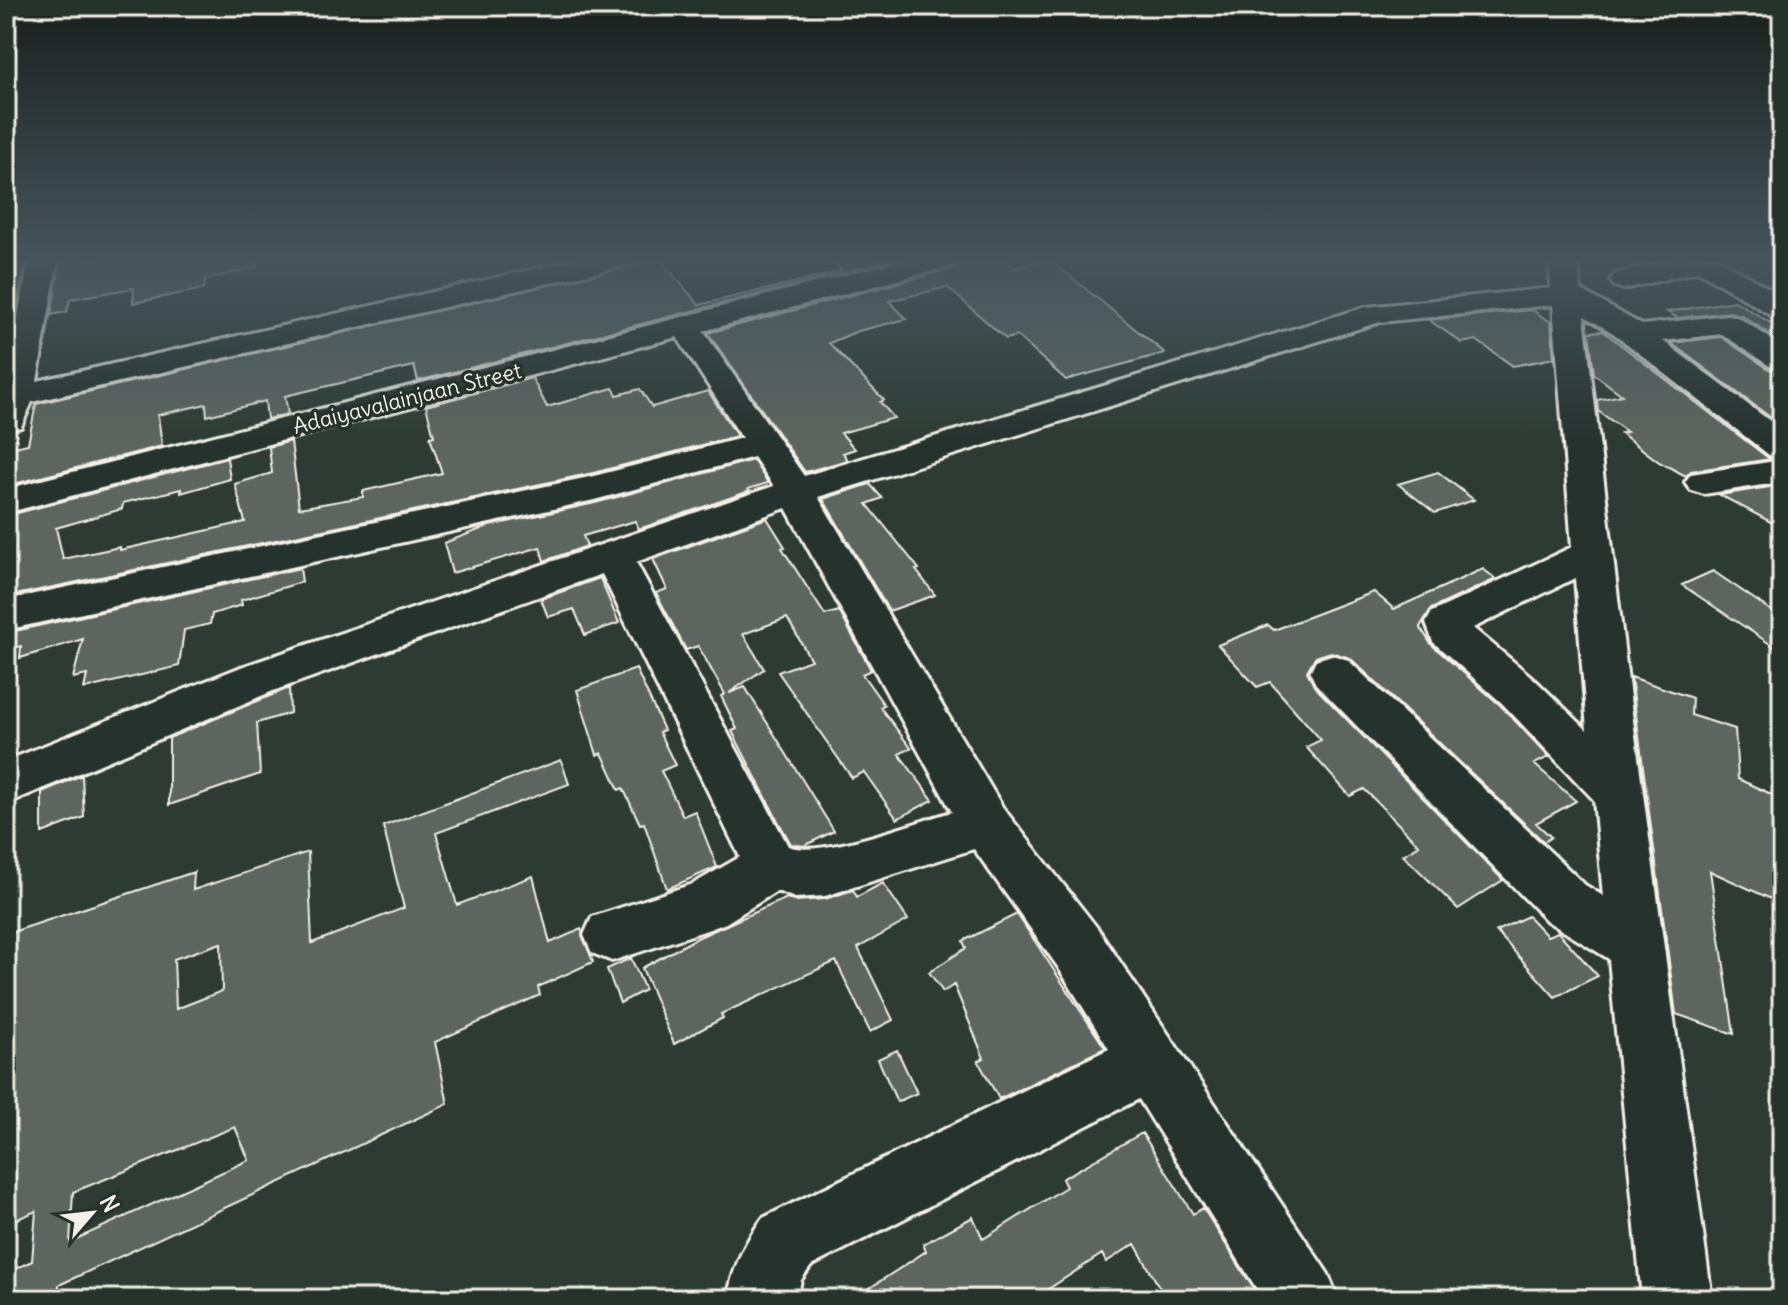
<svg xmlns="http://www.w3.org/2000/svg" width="1788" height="1305" viewBox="0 0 1788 1305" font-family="Delius,sans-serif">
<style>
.building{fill:#5c655e;stroke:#f4f1e8;stroke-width:2;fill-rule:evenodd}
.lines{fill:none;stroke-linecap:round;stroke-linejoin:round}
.minor-casing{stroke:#f4f1e8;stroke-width:6}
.major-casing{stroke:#f4f1e8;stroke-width:6}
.minor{fill:#26332d;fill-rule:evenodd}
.major{fill:#26332d;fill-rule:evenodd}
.labels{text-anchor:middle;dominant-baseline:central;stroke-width:7;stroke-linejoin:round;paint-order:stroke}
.far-street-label{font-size:22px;fill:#f4f1e8;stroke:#26332d}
</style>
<rect width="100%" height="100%" fill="#2e3b34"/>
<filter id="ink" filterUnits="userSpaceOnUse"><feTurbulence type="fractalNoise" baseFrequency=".0125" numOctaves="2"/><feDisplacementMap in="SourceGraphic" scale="16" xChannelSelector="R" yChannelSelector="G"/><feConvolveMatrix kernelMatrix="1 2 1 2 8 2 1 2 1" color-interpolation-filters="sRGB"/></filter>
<g filter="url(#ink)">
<!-- building -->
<path class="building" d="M 23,258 L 27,258 L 10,337 L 6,338 L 6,262 Z
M 61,258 L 256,258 L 257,267 L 205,280 L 204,289 L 133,303 L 134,288 L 70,299 L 67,312 L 51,315 Z
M 827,258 L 899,258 L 418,381 L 414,366 L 285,396 L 288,414 L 267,419 L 265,401 L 207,416 L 206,404 L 158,415 L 162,446 L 6,486 L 6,449 L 28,444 L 36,404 L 660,259 L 699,305 L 842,271 Z
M 985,260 L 991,264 L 1006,260 L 1015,268 L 1050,260 L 1165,353 L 1066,380 L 1017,336 L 1006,339 L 947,287 L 889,301 L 907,319 L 858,331 L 829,343 L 884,400 L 880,402 L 894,418 L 841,433 L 855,449 L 843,453 L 848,460 L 805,472 L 708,333 L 959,267 L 963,261 L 964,266 Z
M 1735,301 L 1782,330 L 1782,342 L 1741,315 L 1729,312 L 1678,318 L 1667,312 Z
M 1532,310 L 1551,322 L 1554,358 L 1513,366 L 1476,340 L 1462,343 L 1429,320 Z
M 1603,331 L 1767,457 L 1771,459 L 1691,471 L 1686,476 L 1659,462 L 1621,433 L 1627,432 L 1598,411 L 1597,400 L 1622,395 L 1594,374 L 1589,332 Z
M 1721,337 L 1769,369 L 1782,373 L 1782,426 L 1671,343 Z
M 532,378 L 547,407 L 613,388 L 617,395 L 640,389 L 652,407 L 708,391 L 737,436 L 593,473 L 6,597 L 6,516 L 227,458 L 230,479 L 181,493 L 181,489 L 123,503 L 122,509 L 56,528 L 63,559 L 120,547 L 120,550 L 245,522 L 235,484 L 272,473 L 269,447 L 291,441 L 299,508 L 363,497 L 363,491 L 442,473 L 430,437 L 434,436 L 426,406 Z
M 753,460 L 768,483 L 748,489 L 750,491 L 639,529 L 635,521 L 583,536 L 587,546 L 544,561 L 540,547 L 452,573 L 444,543 L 489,526 L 595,503 Z
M 1438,472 L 1474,500 L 1435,513 L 1398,484 Z
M 870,484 L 882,498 L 867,504 L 919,569 L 916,570 L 935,595 L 889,611 L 823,499 Z
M 1782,485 L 1782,528 L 1720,495 Z
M 767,518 L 785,547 L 782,548 L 825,615 L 839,611 L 871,670 L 862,674 L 884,705 L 880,707 L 911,748 L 899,754 L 933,800 L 897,819 L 864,772 L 852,778 L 778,672 L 811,660 L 787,618 L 743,634 L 764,669 L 729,693 L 745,687 L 834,831 L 804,846 L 791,844 L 778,821 L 732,731 L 737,729 L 721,696 L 725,694 L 698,646 L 686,650 L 656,593 L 667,589 L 653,559 Z
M 300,568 L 302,582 L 241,600 L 242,605 L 212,614 L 210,624 L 184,630 L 179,666 L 84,689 L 87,675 L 73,678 L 83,639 L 20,658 L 21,646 L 6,650 L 6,633 Z
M 1483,569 L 1496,579 L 1431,609 L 1420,627 L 1431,644 L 1500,705 L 1549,757 L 1534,764 L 1576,801 L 1536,823 L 1551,837 L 1544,842 L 1350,658 L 1331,652 L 1315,657 L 1307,671 L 1314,686 L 1503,880 L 1458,909 L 1403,855 L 1419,845 L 1364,789 L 1350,796 L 1306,747 L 1321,740 L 1270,682 L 1257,687 L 1218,645 L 1268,625 L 1274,630 L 1374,592 L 1394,609 Z
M 1713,571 L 1782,618 L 1782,652 L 1682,585 Z
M 600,578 L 619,623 L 585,635 L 574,609 L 548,617 L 541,599 Z
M 636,669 L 664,730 L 659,732 L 675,765 L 661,771 L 683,816 L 695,811 L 717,867 L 667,889 L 644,823 L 640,824 L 623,788 L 619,790 L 602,753 L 597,755 L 577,690 Z
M 1631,677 L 1692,698 L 1691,715 L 1735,729 L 1738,779 L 1782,799 L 1782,904 L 1710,871 L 1734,1034 L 1676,1014 Z
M 289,688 L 290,713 L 257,723 L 260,774 L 169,805 L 169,738 Z
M 561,760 L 569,784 L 436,833 L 457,905 L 533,876 L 550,943 L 581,929 L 593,962 L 538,987 L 540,995 L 435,1042 L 448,1104 L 59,1285 L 58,1299 L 6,1299 L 6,1273 L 32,1261 L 36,1211 L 6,1224 L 6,934 L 194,872 L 193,890 L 308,852 L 312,943 L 404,908 L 383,826 ZM 221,943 L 222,991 L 176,1009 L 174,959 ZM 235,1127 L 249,1160 L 70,1242 L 73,1192 Z
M 82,775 L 84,817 L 42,833 L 42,792 Z
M 883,883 L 908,920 L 858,948 L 893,1020 L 870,1032 L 836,961 L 721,1014 L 723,1018 L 674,1044 L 642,968 L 697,938 L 787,898 L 795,901 L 825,899 L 853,890 L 857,897 Z
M 1017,914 L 1105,1048 L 999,1099 L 978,1061 L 984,1058 L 954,985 L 943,992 L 929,972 L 966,948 L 963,941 Z
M 1528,916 L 1547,936 L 1558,932 L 1598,976 L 1555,997 L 1496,931 Z
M 631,958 L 645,990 L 620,1003 L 607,969 Z
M 897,1050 L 917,1093 L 897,1102 L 878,1059 Z
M 1142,1133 L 1193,1214 L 1203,1208 L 1255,1291 L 1242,1299 L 1166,1299 L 1135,1244 L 1106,1262 L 1102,1254 L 1033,1299 L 853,1299 L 926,1251 L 923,1244 L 973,1217 L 983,1239 L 1066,1187 L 1062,1179 Z"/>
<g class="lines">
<defs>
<path id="minor" d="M 30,258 L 58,258 L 37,381 L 584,258 L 637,258 L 633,264 L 623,266 L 32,402 L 21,427 L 6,430 L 6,372 Z
M 913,258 L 962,258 L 958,264 L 703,331 L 804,476 L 1366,307 L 1551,288 L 1549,258 L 1577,258 L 1581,290 L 1642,325 L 1728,315 L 1739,318 L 1782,346 L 1782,370 L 1771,367 L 1722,334 L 1663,341 L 1782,430 L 1782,458 L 1769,455 L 1613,333 L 1584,316 L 1631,706 L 1712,1299 L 1642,1299 L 1609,959 L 1547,921 L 1316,684 L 1310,672 L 1316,660 L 1332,655 L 1348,660 L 1585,885 L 1603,896 L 1594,800 L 1502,703 L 1433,642 L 1426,623 L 1432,612 L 1572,547 L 1553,305 L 1380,322 L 818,497 L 1003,808 L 1098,929 L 1328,1274 L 1338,1299 L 1263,1299 L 1139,1099 L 811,1266 L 801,1280 L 797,1299 L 727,1299 C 734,1267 743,1244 763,1218 L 1109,1049 L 1058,967 L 974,849 L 825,896 L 795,898 L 777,891 L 726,923 L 707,930 L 612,961 L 592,953 L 584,935 L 592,917 L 693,884 L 740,857 L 602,574 L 273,691 L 6,804 L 6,761 L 241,667 L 774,486 L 754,457 L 594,500 L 6,630 L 6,600 L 594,476 L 742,438 L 677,337 L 6,513 L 6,489 ZM 786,508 L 952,812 C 916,822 819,859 788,846 L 636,562 ZM 1575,578 L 1587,730 L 1534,679 L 1473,628 Z
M 1681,258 L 1714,258 L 1716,262 L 1712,268 L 1624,289 L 1614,286 L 1610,280 L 1614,274 Z
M 1782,460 L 1782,482 L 1704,494 L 1691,490 L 1685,482 L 1691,474 Z"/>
<path id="major" d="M 1682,258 L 1717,258 L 1782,296 L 1782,318 L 1771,315 L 1686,264 Z"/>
</defs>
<!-- minor casing -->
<use href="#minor" class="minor-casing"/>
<!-- major casing -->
<use href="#major" class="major-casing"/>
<!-- minor -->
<use href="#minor" class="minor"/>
<!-- major -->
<use href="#major" class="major"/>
</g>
</g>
<!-- sky -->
<linearGradient id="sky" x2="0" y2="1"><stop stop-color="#19201d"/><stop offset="0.59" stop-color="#46555c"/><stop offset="1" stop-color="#46555c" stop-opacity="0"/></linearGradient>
<rect width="1788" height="441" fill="url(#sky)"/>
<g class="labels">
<!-- far-street labels -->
<g class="far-street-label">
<text transform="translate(407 398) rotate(-14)">Adaiyavalainjaan Street</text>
</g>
</g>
<!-- margin -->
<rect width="1788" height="1305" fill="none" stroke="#26332d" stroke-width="32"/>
<rect x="16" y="16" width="1756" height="1273" fill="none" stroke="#f4f1e8" stroke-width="3" filter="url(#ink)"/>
<!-- north arrow -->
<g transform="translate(92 1213) rotate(62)" stroke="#26332d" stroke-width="6" paint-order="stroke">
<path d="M0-6L14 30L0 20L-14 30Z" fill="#f4f1e8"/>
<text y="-12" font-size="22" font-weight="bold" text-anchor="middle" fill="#f4f1e8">N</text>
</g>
</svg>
